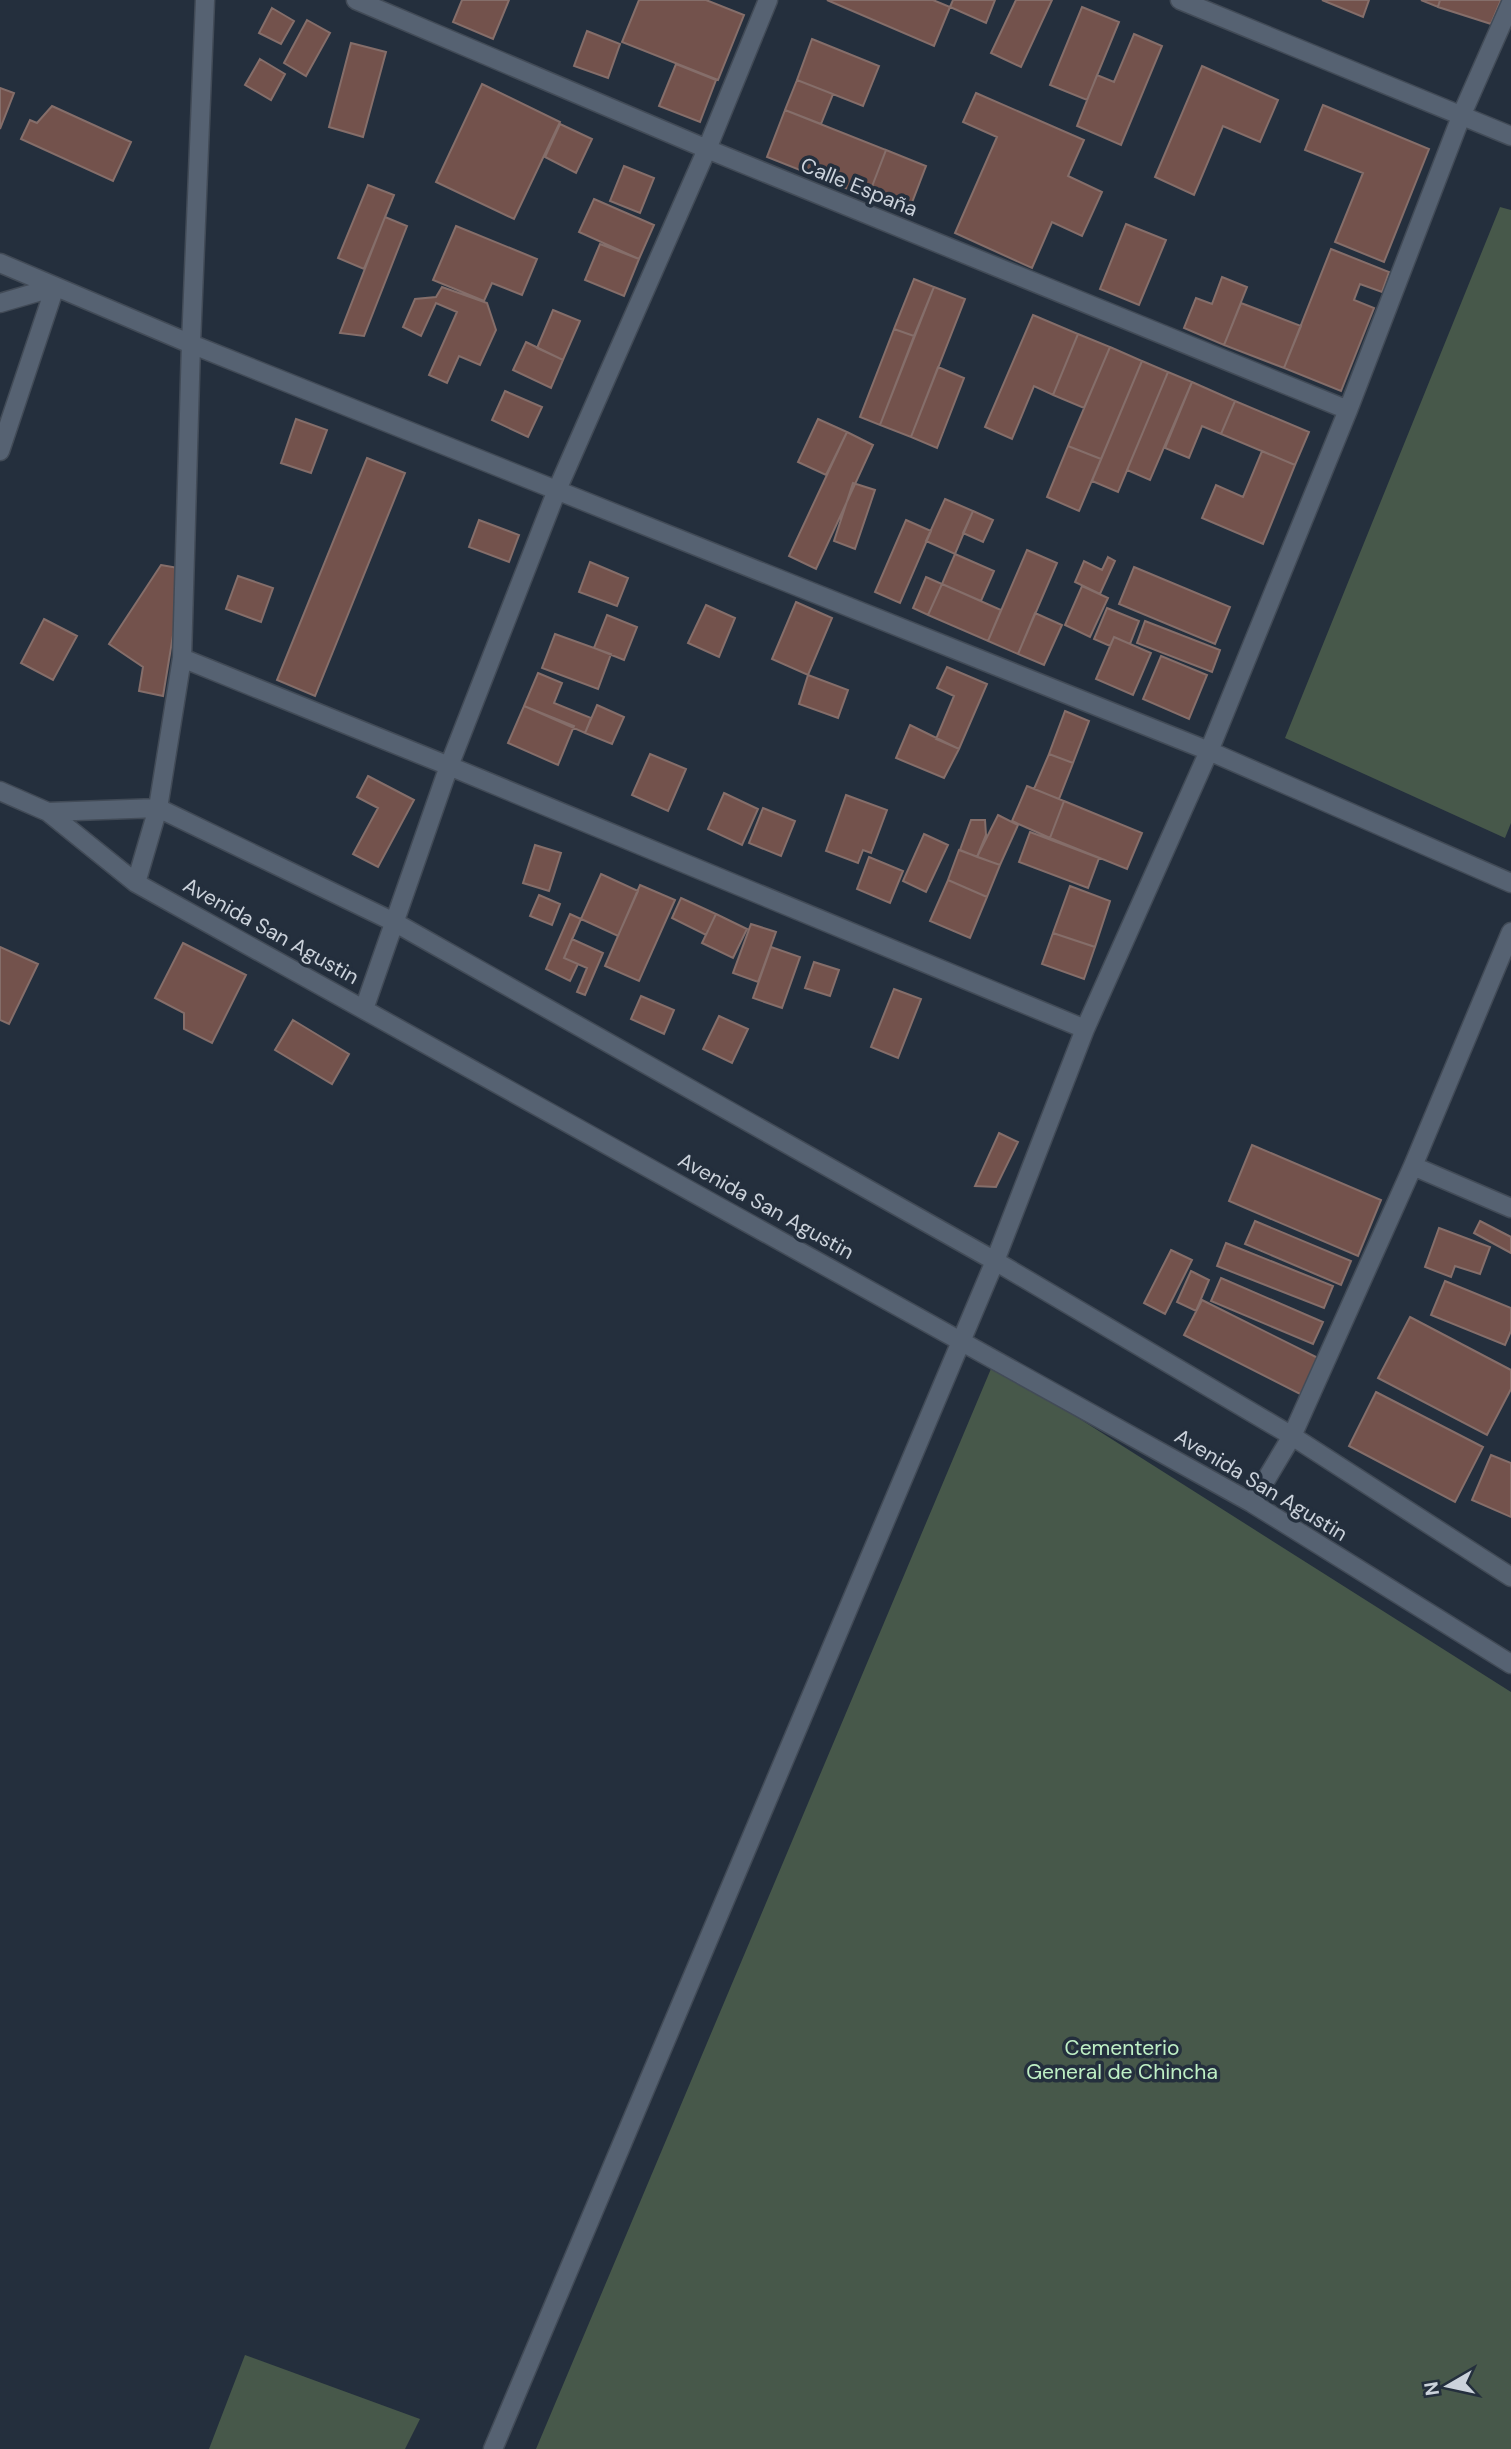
<svg xmlns="http://www.w3.org/2000/svg" width="1511" height="2449" viewBox="0 0 1511 2449" font-family="'DM Sans',sans-serif">
<style>
.green{fill:#47584a}
.building{fill:#73524c;stroke:#856e6a;stroke-width:2}
.lines{fill:none;stroke-linecap:round;stroke-linejoin:round}
.minor-casing{stroke:#424b57;stroke-width:21}
.minor{stroke:#566272;stroke-width:18}
.labels{text-anchor:middle;dominant-baseline:central;stroke-width:7;stroke-linejoin:round;paint-order:stroke}
.street-label{font-size:21px;fill:#cbd2db;stroke:#242f3d}
.park-label{font-size:21px;fill:#beefc5;stroke:#242f3d}
</style>
<rect width="100%" height="100%" fill="#242f3d"/>
<!-- green -->
<path class="green" d="M 1500,207 L 1511,210 L 1511,823 L 1505,838 L 1285,738 Z
M 993,1364 L 1511,1692 L 1511,2449 L 536,2449 Z
M 245,2355 L 420,2419 L 405,2449 L 209,2449 Z"/>
<!-- building -->
<path class="building" d="M 462,0 L 509,0 L 493,39 L 453,22 Z
M 639,0 L 706,0 L 744,15 L 718,80 L 622,42 Z
M 827,0 L 933,0 L 950,7 L 934,46 Z
M 953,0 L 995,0 L 986,23 L 950,7 Z
M 1016,0 L 1052,0 L 1021,67 L 991,53 Z
M 1322,0 L 1369,0 L 1363,17 Z
M 1421,0 L 1440,0 L 1438,7 Z
M 1440,0 L 1501,0 L 1491,24 L 1438,7 Z
M 1082,7 L 1119,22 L 1087,100 L 1050,85 Z
M 272,8 L 294,21 L 281,44 L 259,33 Z
M 307,20 L 330,33 L 306,76 L 284,63 Z
M 587,31 L 620,44 L 608,78 L 574,66 Z
M 1134,34 L 1162,46 L 1121,145 L 1077,126 L 1097,75 L 1114,82 Z
M 812,39 L 879,66 L 863,106 L 797,80 Z
M 351,43 L 386,52 L 363,137 L 329,127 Z
M 260,59 L 285,74 L 271,100 L 245,85 Z
M 676,64 L 716,80 L 700,122 L 659,106 Z
M 1202,66 L 1278,100 L 1260,142 L 1223,126 L 1194,195 L 1155,177 Z
M 797,80 L 833,94 L 821,124 L 785,110 Z
M 482,84 L 560,122 L 514,219 L 436,182 Z
M 0,88 L 14,93 L 0,129 Z
M 976,93 L 1084,140 L 1068,176 L 1102,192 L 1082,236 L 1052,222 L 1032,268 L 955,233 L 997,137 L 963,122 Z
M 1323,105 L 1429,149 L 1384,262 L 1335,242 L 1363,173 L 1305,150 Z
M 52,106 L 131,142 L 113,181 L 21,139 L 30,120 L 37,123 Z
M 785,110 L 886,150 L 868,197 L 767,157 Z
M 560,124 L 592,139 L 576,173 L 545,157 Z
M 886,150 L 926,166 L 908,213 L 868,197 Z
M 624,166 L 654,178 L 640,213 L 610,201 Z
M 368,185 L 394,195 L 364,269 L 338,258 Z
M 594,199 L 654,225 L 639,259 L 579,232 Z
M 385,217 L 407,226 L 364,336 L 340,333 Z
M 1126,224 L 1166,240 L 1139,305 L 1100,289 Z
M 456,226 L 537,259 L 522,295 L 492,283 L 484,301 L 433,280 Z
M 600,244 L 639,259 L 624,296 L 585,280 Z
M 1331,249 L 1389,272 L 1382,292 L 1360,284 L 1354,300 L 1374,308 L 1341,391 L 1284,368 Z
M 1222,277 L 1247,287 L 1224,345 L 1184,328 L 1196,298 L 1212,304 Z
M 914,279 L 934,287 L 914,336 L 894,329 Z
M 442,287 L 487,303 L 496,330 L 480,365 L 459,356 L 447,383 L 429,375 L 457,312 L 436,303 L 421,336 L 403,327 L 415,299 L 436,297 Z
M 934,287 L 965,299 L 911,437 L 880,425 Z
M 1241,303 L 1301,326 L 1284,368 L 1224,345 Z
M 553,310 L 580,321 L 563,360 L 537,348 Z
M 1033,315 L 1078,334 L 1053,395 L 1034,386 L 1012,439 L 985,427 Z
M 894,329 L 914,336 L 880,425 L 860,417 Z
M 1078,334 L 1110,347 L 1084,408 L 1053,395 Z
M 526,342 L 563,360 L 551,388 L 513,370 Z
M 1110,347 L 1142,361 L 1101,459 L 1068,446 Z
M 1142,361 L 1168,372 L 1118,492 L 1092,481 Z
M 938,367 L 964,378 L 937,448 L 911,437 Z
M 1168,372 L 1192,382 L 1150,480 L 1127,470 Z
M 1192,382 L 1235,401 L 1221,434 L 1202,426 L 1189,458 L 1165,448 Z
M 505,391 L 542,407 L 528,437 L 492,420 Z
M 1235,401 L 1309,432 L 1295,465 L 1221,434 Z
M 296,419 L 327,430 L 311,473 L 281,463 Z
M 818,419 L 847,432 L 826,475 L 798,462 Z
M 847,432 L 873,445 L 816,569 L 789,556 Z
M 1068,446 L 1101,459 L 1079,511 L 1047,497 Z
M 1262,451 L 1295,465 L 1263,544 L 1202,518 L 1216,485 L 1243,497 Z
M 367,458 L 405,473 L 315,696 L 277,680 Z
M 853,483 L 875,490 L 855,549 L 834,541 Z
M 945,499 L 973,511 L 955,554 L 926,541 Z
M 973,511 L 993,520 L 983,542 L 963,533 Z
M 479,520 L 519,535 L 509,562 L 469,547 Z
M 906,520 L 931,531 L 900,603 L 875,592 Z
M 1027,550 L 1057,563 L 1018,654 L 988,641 Z
M 955,554 L 994,571 L 981,601 L 942,584 Z
M 1108,557 L 1115,561 L 1100,594 L 1075,582 L 1084,561 L 1102,570 Z
M 590,562 L 628,578 L 617,606 L 579,592 Z
M 161,565 L 184,569 L 163,696 L 139,691 L 143,667 L 109,644 Z
M 1134,567 L 1230,607 L 1215,644 L 1119,604 Z
M 238,576 L 273,588 L 261,622 L 226,609 Z
M 926,577 L 942,584 L 928,615 L 913,608 Z
M 942,584 L 1001,610 L 988,641 L 928,615 Z
M 1082,586 L 1108,598 L 1090,637 L 1065,625 Z
M 796,602 L 832,618 L 808,675 L 772,659 Z
M 706,605 L 735,618 L 719,657 L 688,643 Z
M 1107,608 L 1139,621 L 1130,644 L 1114,637 L 1110,646 L 1094,639 Z
M 1035,613 L 1062,625 L 1044,665 L 1018,654 Z
M 607,615 L 637,627 L 624,660 L 594,648 Z
M 44,619 L 77,636 L 53,680 L 21,663 Z
M 1145,621 L 1220,650 L 1212,672 L 1137,643 Z
M 555,634 L 611,654 L 598,689 L 542,668 Z
M 1114,637 L 1151,653 L 1133,695 L 1096,679 Z
M 1161,656 L 1207,675 L 1189,719 L 1143,699 Z
M 947,667 L 987,684 L 959,749 L 936,739 L 954,696 L 937,688 Z
M 538,673 L 562,683 L 554,703 L 591,718 L 585,733 L 524,706 Z
M 808,675 L 848,690 L 838,718 L 799,704 Z
M 597,705 L 624,717 L 612,744 L 585,733 Z
M 524,706 L 574,726 L 558,765 L 508,743 Z
M 1065,711 L 1089,721 L 1073,763 L 1049,754 Z
M 910,725 L 959,749 L 944,778 L 896,758 Z
M 650,754 L 686,769 L 668,811 L 632,795 Z
M 1049,754 L 1073,763 L 1059,799 L 1034,789 Z
M 368,776 L 414,800 L 378,867 L 353,854 L 378,808 L 357,797 Z
M 1027,786 L 1064,801 L 1050,838 L 1012,821 Z
M 724,793 L 758,809 L 742,845 L 708,829 Z
M 846,795 L 887,810 L 871,853 L 863,850 L 858,863 L 826,851 Z
M 1064,801 L 1142,833 L 1127,869 L 1050,838 Z
M 763,808 L 795,821 L 781,856 L 749,843 Z
M 998,815 L 1018,825 L 1000,865 L 977,857 Z
M 971,820 L 985,820 L 986,835 L 977,857 L 960,850 Z
M 1030,832 L 1099,858 L 1088,888 L 1019,862 Z
M 924,834 L 948,845 L 926,892 L 903,881 Z
M 535,845 L 561,853 L 549,891 L 523,883 Z
M 959,850 L 1000,865 L 987,897 L 948,880 Z
M 869,857 L 903,871 L 890,903 L 857,889 Z
M 601,874 L 638,891 L 618,936 L 581,919 Z
M 948,880 L 987,897 L 970,938 L 930,921 Z
M 640,885 L 675,900 L 639,981 L 605,966 Z
M 1070,886 L 1110,901 L 1095,947 L 1053,933 Z
M 539,895 L 560,904 L 552,925 L 530,916 Z
M 681,898 L 716,914 L 706,935 L 672,918 Z
M 570,914 L 581,919 L 564,958 L 578,964 L 570,981 L 546,969 Z
M 716,914 L 747,929 L 733,958 L 702,943 Z
M 751,924 L 776,932 L 758,982 L 733,973 Z
M 1053,933 L 1095,947 L 1084,979 L 1042,964 Z
M 572,939 L 603,953 L 585,995 L 577,992 L 587,968 L 564,958 Z
M 183,943 L 246,975 L 212,1043 L 184,1029 L 184,1013 L 155,998 Z
M 0,947 L 38,964 L 9,1024 L 0,1020 Z
M 771,947 L 800,957 L 782,1008 L 753,998 Z
M 814,962 L 839,970 L 830,996 L 805,988 Z
M 894,989 L 921,999 L 898,1058 L 871,1047 Z
M 641,996 L 674,1010 L 664,1034 L 631,1019 Z
M 719,1016 L 748,1029 L 732,1063 L 703,1049 Z
M 293,1020 L 349,1054 L 332,1084 L 275,1050 Z
M 999,1133 L 1018,1142 L 996,1187 L 975,1186 Z
M 1252,1145 L 1381,1200 L 1358,1256 L 1229,1201 Z
M 1255,1221 L 1351,1261 L 1341,1285 L 1245,1244 Z
M 1480,1221 L 1511,1237 L 1511,1253 L 1474,1233 Z
M 1439,1228 L 1490,1247 L 1480,1274 L 1455,1266 L 1451,1277 L 1425,1267 Z
M 1226,1243 L 1333,1286 L 1324,1308 L 1217,1266 Z
M 1171,1250 L 1192,1260 L 1165,1314 L 1144,1303 Z
M 1191,1271 L 1209,1280 L 1196,1311 L 1177,1302 Z
M 1221,1278 L 1323,1322 L 1313,1344 L 1211,1301 Z
M 1445,1281 L 1511,1308 L 1511,1331 L 1505,1345 L 1431,1315 Z
M 1202,1300 L 1322,1360 L 1304,1396 L 1184,1335 Z
M 1410,1317 L 1511,1370 L 1511,1389 L 1487,1435 L 1378,1378 Z
M 1376,1392 L 1483,1447 L 1455,1502 L 1349,1446 Z
M 1491,1455 L 1511,1463 L 1511,1517 L 1472,1500 Z"/>
<g class="lines">
<defs>
<path id="minor" d="M 356,0 L 707,149 L 1348,410
M 1180,0 L 1511,136
M 0,263 L 191,344 L 1209,751 L 1511,883
M 0,303 L 55,287 L 0,451
M 182,658 L 449,766 L 1085,1029
M 0,791 L 48,812 L 136,883 L 1252,1503 L 1511,1664
M 48,812 L 158,808 L 394,922 L 995,1261 L 1292,1436 L 1511,1577
M 136,883 L 158,808 L 182,658 L 191,344 L 205,0
M 364,1009 L 449,766 L 557,490 L 707,149 L 768,0
M 1413,1166 L 1511,1208
M 1252,1503 L 1292,1436 L 1413,1166 L 1511,932
M 493,2449 L 995,1261 L 1085,1029 L 1209,751 L 1348,410 L 1462,114 L 1511,3"/>
</defs>
<!-- minor casing -->
<use href="#minor" class="minor-casing"/>
<!-- minor -->
<use href="#minor" class="minor"/>
</g>
<g class="labels">
<!-- street labels -->
<g class="street-label">
<text transform="translate(859 187) rotate(22)">Calle España</text>
<text transform="translate(271 931) rotate(29)">Avenida San Agustin</text>
<text transform="translate(766 1206) rotate(29)">Avenida San Agustin</text>
<text transform="translate(1261 1485) rotate(31)">Avenida San Agustin</text>
</g>
<!-- park labels -->
<g class="park-label">
<text x="1122" y="2048">Cementerio<tspan x="1122" dy="24">General de Chincha</tspan></text>
</g>
</g>
<!-- north arrow -->
<g transform="translate(1448 2386) rotate(261)" stroke="#242f3d" stroke-width="5" paint-order="stroke">
<path d="M0-5L12 26L0 18L-12 26Z" fill="#cbd2db"/>
<text y="-10" font-size="19" font-weight="bold" text-anchor="middle" fill="#cbd2db">N</text>
</g>
</svg>
